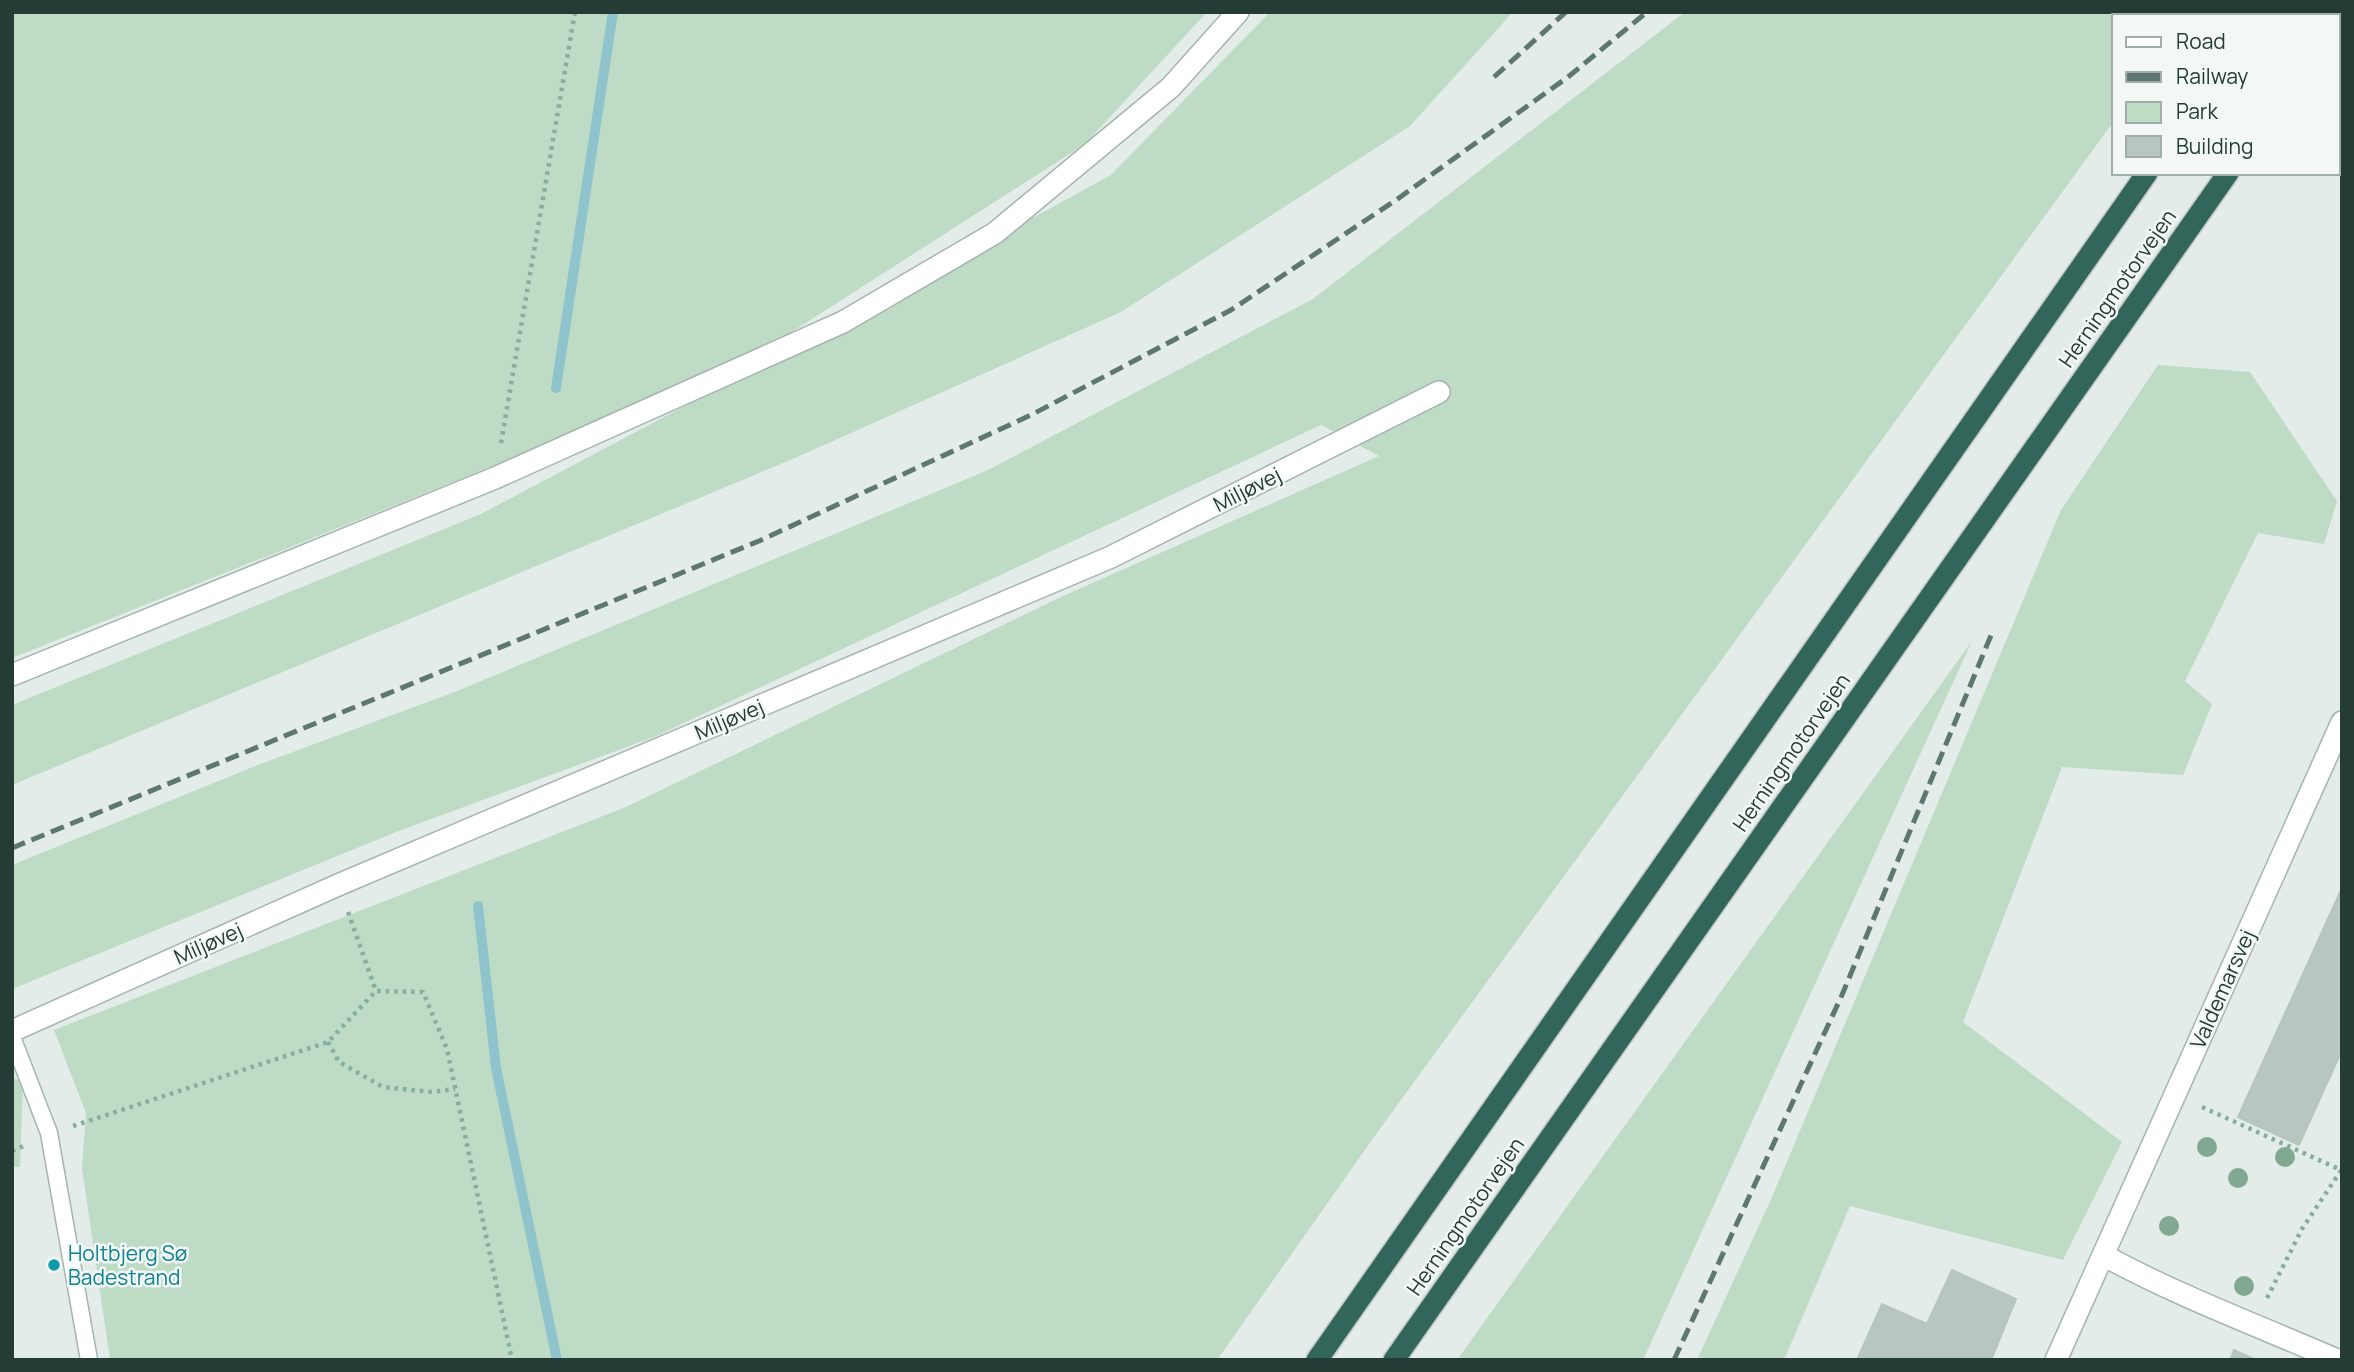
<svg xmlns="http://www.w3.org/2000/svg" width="2354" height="1372" viewBox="0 0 2354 1372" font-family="Manrope,sans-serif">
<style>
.green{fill:#bddbc5}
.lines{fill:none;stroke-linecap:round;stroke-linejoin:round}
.stream{stroke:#8fc4cd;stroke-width:10}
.building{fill:#b8c6c1;stroke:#b6c5be;stroke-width:2}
.service-casing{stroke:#a6b4af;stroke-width:19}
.minor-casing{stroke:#a6b4af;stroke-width:24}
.tertiary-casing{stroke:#a6b4af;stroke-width:24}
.motorway-casing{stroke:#c2c8c6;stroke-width:24}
.path{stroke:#85ada0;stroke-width:4.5;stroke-dasharray:3.5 5;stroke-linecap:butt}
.service{stroke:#fff;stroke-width:16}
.minor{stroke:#fff;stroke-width:21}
.tertiary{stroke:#fff;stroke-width:21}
.motorway{stroke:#32665b;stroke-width:21}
.rail{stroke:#5e7770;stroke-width:5;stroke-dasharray:14 7;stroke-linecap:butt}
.tree{fill:#81a891}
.culture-dot{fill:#0f9aa8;stroke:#f3f8f6;stroke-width:2.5}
.labels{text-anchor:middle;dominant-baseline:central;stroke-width:5;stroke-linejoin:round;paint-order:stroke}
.street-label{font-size:21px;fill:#243c35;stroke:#f3f8f6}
.culture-label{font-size:21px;fill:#0d838f;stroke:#f3f8f6;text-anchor:start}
</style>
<rect width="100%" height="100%" fill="#e3ece8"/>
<!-- green -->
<path class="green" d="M 12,12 L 1207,12 L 1085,144 L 790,333 L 498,464 L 12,658 Z
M 1270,12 L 1513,12 L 1410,126 L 1121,312 L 795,458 L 12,785 L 12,705 L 481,514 L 843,322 L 1111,175 Z
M 1685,12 L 2183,12 L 2182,16 L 2114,16 L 2114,121 L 1374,1137 L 1217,1360 L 110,1360 L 82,1168 L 86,1113 L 54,1030 L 626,807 L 1061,597 L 1379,456 L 1321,425 L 654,737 L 396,832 L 12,989 L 12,865 L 258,765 L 457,691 L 986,471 L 1313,299 Z
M 2158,365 L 2250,372 L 2337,501 L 2324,544 L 2258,533 L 2185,681 L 2212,704 L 2183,775 L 2062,767 L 1963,1022 L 2122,1142 L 2063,1260 L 1850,1206 L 1784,1360 L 1697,1360 L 1773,1195 L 2061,510 Z
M 1972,641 L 1643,1360 L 1457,1360 Z
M 12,1078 L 23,1081 L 20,1167 L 12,1167 Z"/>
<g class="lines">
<!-- stream -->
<path class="stream" d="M 556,388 L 613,12
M 478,906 L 496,1068 L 557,1360"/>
</g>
<!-- building -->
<path class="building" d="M 2342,888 L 2342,1050 L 2299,1145 L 2238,1117 Z
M 1952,1270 L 2016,1299 L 1991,1360 L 1857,1360 L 1882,1304 L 1927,1324 Z
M 2234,1350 L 2256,1360 L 2230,1360 Z"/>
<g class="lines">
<defs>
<path id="service" d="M 12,1037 L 49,1133 L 89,1360"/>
<path id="minor" d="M 12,1031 L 338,885 L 1111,557 L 1439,392
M 2103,1255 C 2178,1296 2259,1326 2337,1360
M 2056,1360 L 2342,722"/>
<path id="tertiary" d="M 12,675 L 495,478 L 843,322 L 995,233 L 1171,87 L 1238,12"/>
<path id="motorway" d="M 2258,16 L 2260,12
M 2338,16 L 2341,12
M 1317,1360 L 2147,173
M 1394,1360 L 2228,173"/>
</defs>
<!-- service casing -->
<use href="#service" class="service-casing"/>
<!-- minor casing -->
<use href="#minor" class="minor-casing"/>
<!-- tertiary casing -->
<use href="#tertiary" class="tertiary-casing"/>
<!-- motorway casing -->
<use href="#motorway" class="motorway-casing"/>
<!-- path -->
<path class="path" d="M 501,443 L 575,12
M 348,912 L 376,991 L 423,992 L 447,1049 L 512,1360
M 328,1042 L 339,1062 L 383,1087 L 432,1092 L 455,1089
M 2202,1107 L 2341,1170
M 73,1126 L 328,1042 L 376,991
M 12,1151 L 26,1145
M 2267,1298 L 2302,1229 L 2342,1169"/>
<!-- service -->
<use href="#service" class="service"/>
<!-- minor -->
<use href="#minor" class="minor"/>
<!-- tertiary -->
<use href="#tertiary" class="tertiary"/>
<!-- motorway -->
<use href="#motorway" class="motorway"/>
<!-- rail -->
<path class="rail" d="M 1494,77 L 1566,12
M 12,848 L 759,541 L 1031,415 L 1231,310 L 1396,200 L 1568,77 L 1647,12
M 1674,1360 L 1842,995 L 1992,633"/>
</g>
<!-- trees -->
<g class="tree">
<circle cx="2207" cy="1147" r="10"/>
<circle cx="2285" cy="1157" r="10"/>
<circle cx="2238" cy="1178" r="10"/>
<circle cx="2169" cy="1226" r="10"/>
<circle cx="2244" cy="1286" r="10"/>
</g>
<!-- markers -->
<circle class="culture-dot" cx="54" cy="1265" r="7"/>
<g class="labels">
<!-- street labels -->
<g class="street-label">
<text transform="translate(2117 288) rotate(-55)">Herningmotorvejen</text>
<text transform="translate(1247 489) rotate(-27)">Miljøvej</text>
<text transform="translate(729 719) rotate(-23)">Miljøvej</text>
<text transform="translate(1791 752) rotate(-55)">Herningmotorvejen</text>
<text transform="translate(208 943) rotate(-24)">Miljøvej</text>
<text transform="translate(2222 989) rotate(-66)">Valdemarsvej</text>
<text transform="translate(1465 1216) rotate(-55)">Herningmotorvejen</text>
</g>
<!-- culture labels -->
<g class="culture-label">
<text x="68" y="1253">Holtbjerg Sø<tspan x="68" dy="24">Badestrand</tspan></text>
</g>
</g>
<!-- border -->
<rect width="2354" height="1372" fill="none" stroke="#243c35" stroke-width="28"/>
<!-- legend -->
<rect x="2112" y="14" width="228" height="161" fill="#f3f8f6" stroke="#a0ada9" stroke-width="2"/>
<rect x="2126" y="37" width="35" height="10" fill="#ffffff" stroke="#a0ada9" stroke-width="2"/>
<text x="2176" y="49" font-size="21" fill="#243c35">Road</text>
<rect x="2126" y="72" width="35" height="10" fill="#5e7770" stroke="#a0ada9" stroke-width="2"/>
<text x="2176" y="84" font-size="21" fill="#243c35">Railway</text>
<rect x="2126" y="102" width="35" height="21" fill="#bddbc5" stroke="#a0ada9" stroke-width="2"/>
<text x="2176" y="119" font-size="21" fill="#243c35">Park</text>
<rect x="2126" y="136" width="35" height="21" fill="#b8c6c1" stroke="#a0ada9" stroke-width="2"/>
<text x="2176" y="154" font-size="21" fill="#243c35">Building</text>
</svg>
